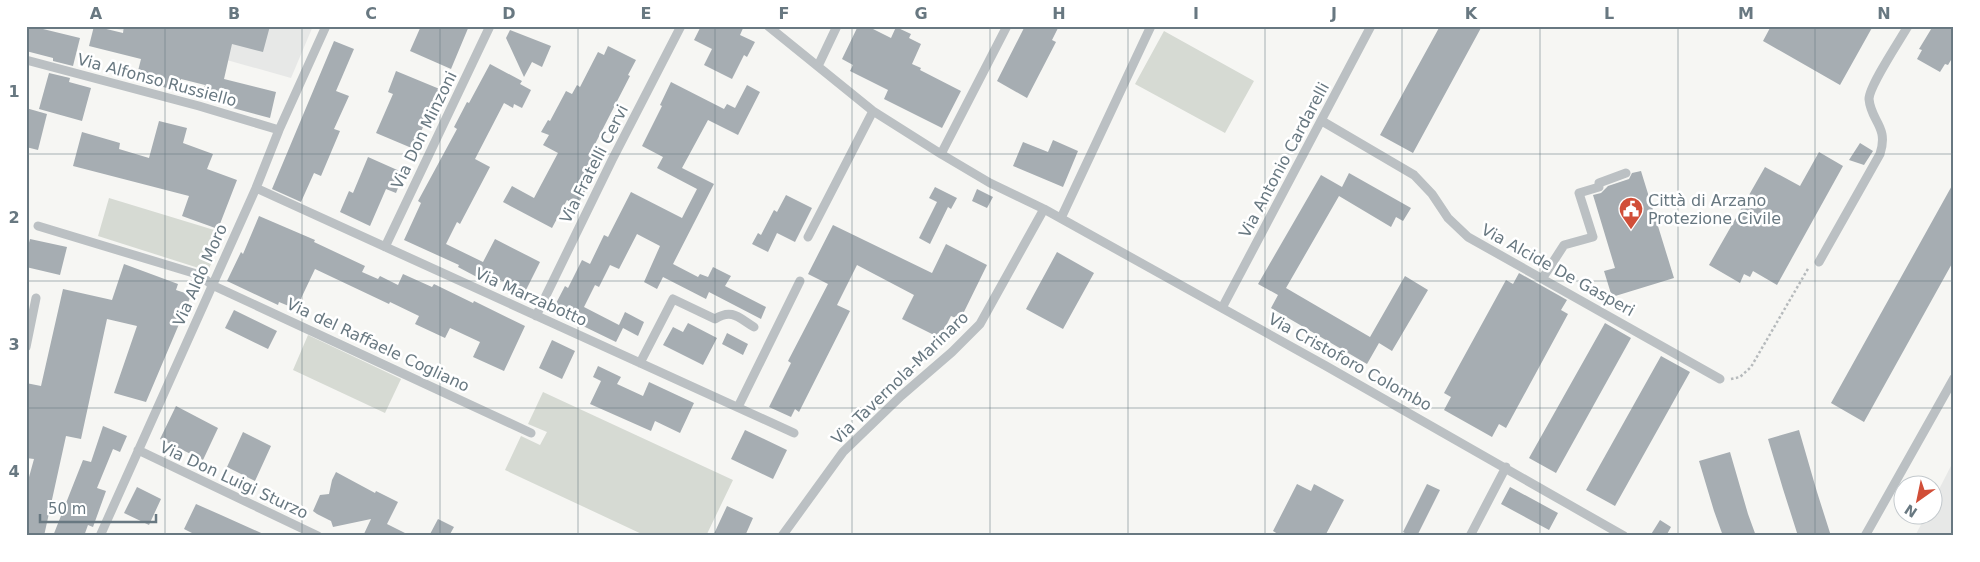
<svg xmlns="http://www.w3.org/2000/svg" width="1980" height="562" viewBox="0 0 1980 562" font-family="'DejaVu Sans',sans-serif">
<style>
.built{fill:#e7e8e7}
.grass{fill:#d6dad3}
.building{fill:#a6adb2}
.lines{fill:none;stroke-linecap:round;stroke-linejoin:round}
.path{stroke:#b6babc;stroke-width:2.5;stroke-dasharray:2.5 2.5;stroke-linecap:butt}
.minor{stroke:#bbc0c3;stroke-width:9}
.grid{fill:none;stroke:#687881;stroke-width:1;stroke-opacity:0.55}
.labels{text-anchor:middle;dominant-baseline:central;stroke-width:5;stroke-linejoin:round;paint-order:stroke}
.street-label{font-size:16px;fill:#687881;stroke:#fff}
.poi-label{font-size:16px;fill:#687881;stroke:#fff;text-anchor:start}
.neatline{fill:none;stroke:#687881;stroke-width:2}
.grid-label{font-size:16px;text-anchor:middle;font-weight:bold;fill:#687881}
</style>
<rect width="100%" height="100%" fill="#f6f6f3"/>
<!-- built -->
<path class="built" d="M 106,26 L 313,26 L 291,78 Z
M 1954,460 L 1954,536 L 1915,536 L 1926,515 L 1932,514 L 1933,501 Z"/>
<!-- grass -->
<path class="grass" d="M 1164,31 L 1254,81 L 1225,133 L 1135,84 Z
M 109,198 L 224,233 L 208,271 L 98,236 Z
M 308,335 L 401,379 L 385,413 L 293,370 Z
M 543,392 L 733,480 L 706,536 L 646,536 L 505,470 L 521,436 L 540,445 L 547,432 L 528,424 Z"/>
<!-- building -->
<path class="building" d="M 26,26 L 44,26 L 43,29 L 80,38 L 73,66 L 53,61 L 53,58 L 26,51 Z
M 94,26 L 123,33 L 124,26 L 270,26 L 263,52 L 232,44 L 224,79 L 276,92 L 270,118 L 233,108 L 234,103 L 203,95 L 205,85 L 181,79 L 177,91 L 136,79 L 141,59 L 89,46 Z
M 421,26 L 469,26 L 451,69 L 410,51 Z
M 701,26 L 744,26 L 740,35 L 755,42 L 747,57 L 744,55 L 732,79 L 704,65 L 712,49 L 694,40 Z
M 858,26 L 867,26 L 891,38 L 896,27 L 911,34 L 909,38 L 921,44 L 912,64 L 921,68 L 920,70 L 961,91 L 942,128 L 884,99 L 888,90 L 850,71 L 853,65 L 842,59 Z
M 1025,26 L 1059,26 L 1052,40 L 1056,42 L 1027,98 L 997,81 Z
M 1440,26 L 1482,26 L 1413,153 L 1380,135 Z
M 1771,26 L 1873,26 L 1840,85 L 1763,41 Z
M 1933,26 L 1954,26 L 1954,55 L 1948,65 L 1945,64 L 1940,72 L 1917,59 L 1922,50 L 1919,49 Z
M 510,30 L 551,46 L 542,67 L 532,62 L 524,77 L 506,38 Z
M 334,41 L 354,49 L 336,91 L 349,96 L 334,129 L 340,131 L 321,176 L 314,173 L 301,202 L 272,189 Z
M 608,46 L 636,60 L 628,75 L 630,76 L 595,144 L 602,148 L 588,176 L 592,178 L 577,206 L 567,200 L 552,228 L 503,202 L 512,186 L 534,198 L 558,153 L 543,145 L 549,135 L 541,132 L 548,120 L 550,121 L 566,91 L 572,94 L 577,85 L 580,87 L 598,52 L 604,55 Z
M 490,64 L 522,81 L 520,84 L 531,90 L 522,108 L 514,104 L 513,108 L 504,103 L 475,159 L 490,167 L 460,224 L 457,222 L 446,244 L 483,262 L 495,239 L 540,262 L 525,292 L 494,277 L 490,284 L 458,267 L 459,265 L 404,240 L 421,203 L 418,201 L 457,129 L 454,127 L 467,102 L 469,103 Z
M 396,71 L 442,90 L 433,111 L 430,110 L 414,149 L 376,133 L 393,94 L 388,92 Z
M 49,73 L 70,78 L 69,82 L 91,88 L 82,121 L 39,109 Z
M 671,82 L 724,109 L 727,104 L 735,108 L 747,85 L 760,92 L 738,135 L 708,120 L 682,168 L 714,184 L 673,264 L 698,277 L 700,274 L 708,277 L 713,267 L 731,276 L 725,286 L 766,307 L 761,319 L 709,292 L 706,299 L 663,277 L 657,289 L 644,282 L 660,246 L 637,234 L 619,269 L 610,265 L 599,287 L 595,285 L 584,307 L 619,325 L 625,312 L 644,322 L 638,336 L 623,328 L 616,342 L 552,311 L 565,286 L 568,288 L 582,260 L 590,264 L 604,235 L 608,237 L 631,192 L 682,218 L 697,189 L 657,168 L 663,157 L 642,146 L 662,106 L 660,105 Z
M 26,108 L 47,114 L 38,150 L 26,147 Z
M 159,121 L 187,128 L 183,143 L 213,154 L 207,169 L 237,180 L 218,229 L 182,216 L 189,196 L 73,166 L 82,132 L 120,143 L 119,149 L 149,158 Z
M 1053,140 L 1078,151 L 1063,187 L 1013,166 L 1023,142 L 1048,152 Z
M 1860,143 L 1873,151 L 1864,165 L 1849,160 Z
M 1819,152 L 1843,166 L 1777,285 L 1753,271 L 1750,277 L 1744,274 L 1740,283 L 1709,265 L 1765,167 L 1800,186 Z
M 368,157 L 404,173 L 396,193 L 386,189 L 370,226 L 340,212 L 349,191 L 353,193 Z
M 1641,171 L 1674,278 L 1612,297 L 1604,271 L 1615,268 L 1593,195 L 1601,193 L 1608,186 L 1629,179 L 1632,173 Z
M 1349,173 L 1411,208 L 1403,221 L 1396,217 L 1391,227 L 1339,196 L 1286,288 L 1370,337 L 1405,276 L 1428,290 L 1392,351 L 1379,343 L 1367,364 L 1271,308 L 1278,295 L 1258,284 L 1321,175 L 1342,187 Z
M 1954,182 L 1954,260 L 1864,422 L 1831,403 Z
M 935,187 L 957,198 L 951,209 L 948,207 L 930,244 L 919,238 L 937,202 L 929,198 Z
M 977,189 L 993,197 L 987,208 L 972,201 Z
M 786,195 L 812,208 L 795,242 L 777,233 L 768,252 L 752,244 L 758,233 L 761,235 L 774,210 L 777,212 Z
M 259,216 L 315,240 L 314,242 L 365,266 L 362,272 L 378,279 L 380,276 L 398,285 L 403,274 L 432,287 L 434,284 L 473,303 L 474,301 L 525,326 L 504,371 L 473,357 L 480,342 L 450,328 L 445,338 L 415,324 L 419,316 L 390,302 L 389,304 L 315,269 L 296,309 L 279,302 L 278,305 L 227,281 L 241,252 L 243,254 Z
M 833,225 L 932,273 L 946,244 L 987,265 L 960,320 L 951,316 L 940,338 L 902,319 L 914,295 L 857,265 L 837,305 L 850,311 L 799,412 L 795,409 L 791,417 L 769,407 L 791,363 L 788,361 L 828,284 L 808,274 Z
M 30,239 L 67,247 L 60,275 L 26,267 L 26,254 Z
M 1057,252 L 1094,273 L 1063,329 L 1026,309 Z
M 124,264 L 178,284 L 176,290 L 191,295 L 188,303 L 146,402 L 114,393 L 137,326 L 107,319 L 81,439 L 66,436 L 44,536 L 26,536 L 26,488 L 34,459 L 26,458 L 26,383 L 41,386 L 63,289 L 112,300 Z
M 1519,273 L 1567,300 L 1561,310 L 1568,314 L 1506,428 L 1499,424 L 1492,437 L 1444,410 L 1451,397 L 1444,393 L 1506,280 L 1513,284 Z
M 234,310 L 277,331 L 268,349 L 225,328 Z
M 688,323 L 717,338 L 703,365 L 663,345 L 673,327 L 683,332 Z
M 1605,323 L 1631,338 L 1556,473 L 1529,458 Z
M 727,333 L 748,344 L 743,355 L 722,344 Z
M 552,340 L 575,351 L 562,379 L 539,368 Z
M 1661,356 L 1690,372 L 1615,506 L 1586,490 Z
M 598,366 L 621,377 L 617,384 L 643,396 L 649,382 L 694,403 L 680,433 L 655,421 L 651,431 L 590,404 L 601,381 L 593,377 Z
M 176,406 L 218,428 L 203,460 L 160,439 Z
M 103,426 L 127,436 L 120,452 L 113,449 L 97,488 L 106,491 L 93,527 L 88,525 L 84,536 L 53,536 L 83,460 L 91,462 Z
M 745,430 L 787,450 L 773,479 L 731,459 Z
M 1799,430 L 1817,492 L 1831,536 L 1798,536 L 1783,489 L 1768,439 Z
M 243,432 L 271,446 L 255,481 L 227,467 Z
M 1730,452 L 1748,514 L 1756,536 L 1723,536 L 1714,511 L 1699,461 Z
M 336,472 L 375,493 L 376,491 L 398,502 L 387,524 L 411,536 L 363,536 L 371,519 L 333,527 L 331,521 L 317,514 L 313,511 L 320,495 L 329,494 L 332,480 Z
M 1297,484 L 1311,491 L 1314,484 L 1344,500 L 1325,536 L 1281,536 L 1273,531 Z
M 1427,484 L 1440,490 L 1417,536 L 1410,536 L 1403,532 Z
M 137,487 L 161,499 L 149,525 L 124,513 Z
M 1510,487 L 1558,513 L 1549,530 L 1501,504 Z
M 196,504 L 221,515 L 268,536 L 198,536 L 184,529 Z
M 727,506 L 753,518 L 745,536 L 713,536 Z
M 438,519 L 454,527 L 449,536 L 429,536 Z
M 1660,520 L 1671,527 L 1666,536 L 1650,536 Z"/>
<g class="lines">
<!-- path -->
<path class="path" d="M 1731,379 L 1740,377 L 1751,367 L 1809,267"/>
<!-- minor -->
<path class="minor" d="M 768,26 L 873,111 L 941,154 L 990,183 L 1044,209 L 1326,366 L 1624,536
M 26,60 L 199,106 L 279,130
M 818,66 L 837,26
M 1322,121 L 1414,175 L 1432,194 L 1448,218 L 1468,237 L 1720,379
M 941,154 L 1007,26
M 256,188 L 794,433
M 1061,218 L 1151,26
M 38,226 L 200,275 L 212,285 L 531,433
M 808,237 L 873,111
M 385,247 L 490,26
M 1819,262 L 1880,154 C 1889,126 1871,122 1869,99 C 1869,86 1900,40 1908,26
M 1542,279 L 1564,245 L 1593,237 L 1579,193 L 1599,187 L 1599,183 L 1626,173
M 1222,308 L 1371,26
M 536,316 L 612,160 L 681,26
M 26,347 L 36,298
M 640,363 L 673,299 L 715,319 C 732,308 739,318 754,327
M 738,407 L 800,281
M 138,450 L 318,536
M 100,536 L 256,188 L 279,130 L 326,26
M 782,536 L 843,452 L 901,396 L 952,352 L 980,324 L 1044,209
M 1470,536 L 1506,467
M 1865,536 L 1954,378"/>
</g>
<!-- grid -->
<path class="grid" d="M 165,26 L 165,536M 302,26 L 302,536M 440,26 L 440,536M 578,26 L 578,536M 715,26 L 715,536M 852,26 L 852,536M 990,26 L 990,536M 1128,26 L 1128,536M 1265,26 L 1265,536M 1402,26 L 1402,536M 1540,26 L 1540,536M 1678,26 L 1678,536M 1815,26 L 1815,536M 26,154 L 1954,154M 26,281 L 1954,281M 26,408 L 1954,408"/>
<!-- icons -->
<defs>
<symbol id="civic-pin" viewBox="-11 -11 22 30"><path d="M0 17L-7.5 6A9.5 9.5 0 1 1 7.5 6Z" fill="#d14e38" stroke="#fff"/><path d="M-.6-6.5H3V-4.5H.6V-3L4-1V1h2V6H-6V1h2V-1L-.6-3ZM-1.2 2.5V6h2.4V2.5Z" fill="#fff"/></symbol>
</defs>
<g fill-rule="evenodd">
<use href="#civic-pin" x="1617" y="195" width="28" height="38"/>
</g>
<g class="labels">
<!-- street labels -->
<g class="street-label">
<text transform="translate(157 80) rotate(15)">Via Alfonso Russiello</text>
<text transform="translate(424 130) rotate(-64)">Via Don Minzoni</text>
<text transform="translate(1284 160) rotate(-62)">Via Antonio Cardarelli</text>
<text transform="translate(594 164) rotate(-63)">Via Fratelli Cervi</text>
<text transform="translate(1558 270) rotate(29)">Via Alcide De Gasperi</text>
<text transform="translate(200 275) rotate(-66)">Via Aldo Moro</text>
<text transform="translate(531 297) rotate(24)">Via Marzabotto</text>
<text transform="translate(378 345) rotate(25)">Via del Raffaele Cogliano</text>
<text transform="translate(1350 362) rotate(29)">Via Cristoforo Colombo</text>
<text transform="translate(900 378) rotate(-44)">Via Tavernola-Marinaro</text>
<text transform="translate(234 480) rotate(25)">Via Don Luigi Sturzo</text>
</g>
<!-- poi labels -->
<g class="poi-label">
<text x="1648" y="200">Città di Arzano<tspan x="1648" dy="18">Protezione Civile</tspan></text>
</g>
</g>
<!-- border -->
<rect width="1980" height="562" fill="none" stroke="#ffffff" stroke-width="55"/>
<!-- north arrow -->
<g transform="translate(1918 500) rotate(213)"><circle r="24" fill="#ffffff" stroke="#c3c9cd"/>
<path d="M0-4L9 19L0 12L-9 19Z" fill="#d14e38"/>
<text y="-8" font-size="14" font-weight="bold" text-anchor="middle" fill="#687881">N</text>
</g>
<!-- scale -->
<path d="M40 514v8h116v-8" fill="none" stroke="#687881" stroke-width="2.5"/>
<text x="48" y="514" font-size="15" fill="#687881" stroke="#ffffff" stroke-width="4" paint-order="stroke">50 m</text>
<rect x="28" y="28" width="1924" height="506" class="neatline"/>
<g class="grid-label">
<text x="96" y="19">A</text>
<text x="234" y="19">B</text>
<text x="371" y="19">C</text>
<text x="509" y="19">D</text>
<text x="646" y="19">E</text>
<text x="784" y="19">F</text>
<text x="921" y="19">G</text>
<text x="1059" y="19">H</text>
<text x="1196" y="19">I</text>
<text x="1334" y="19">J</text>
<text x="1471" y="19">K</text>
<text x="1609" y="19">L</text>
<text x="1746" y="19">M</text>
<text x="1884" y="19">N</text>
<text x="14" y="97">1</text>
<text x="14" y="223">2</text>
<text x="14" y="350">3</text>
<text x="14" y="477">4</text>
</g>
</svg>
